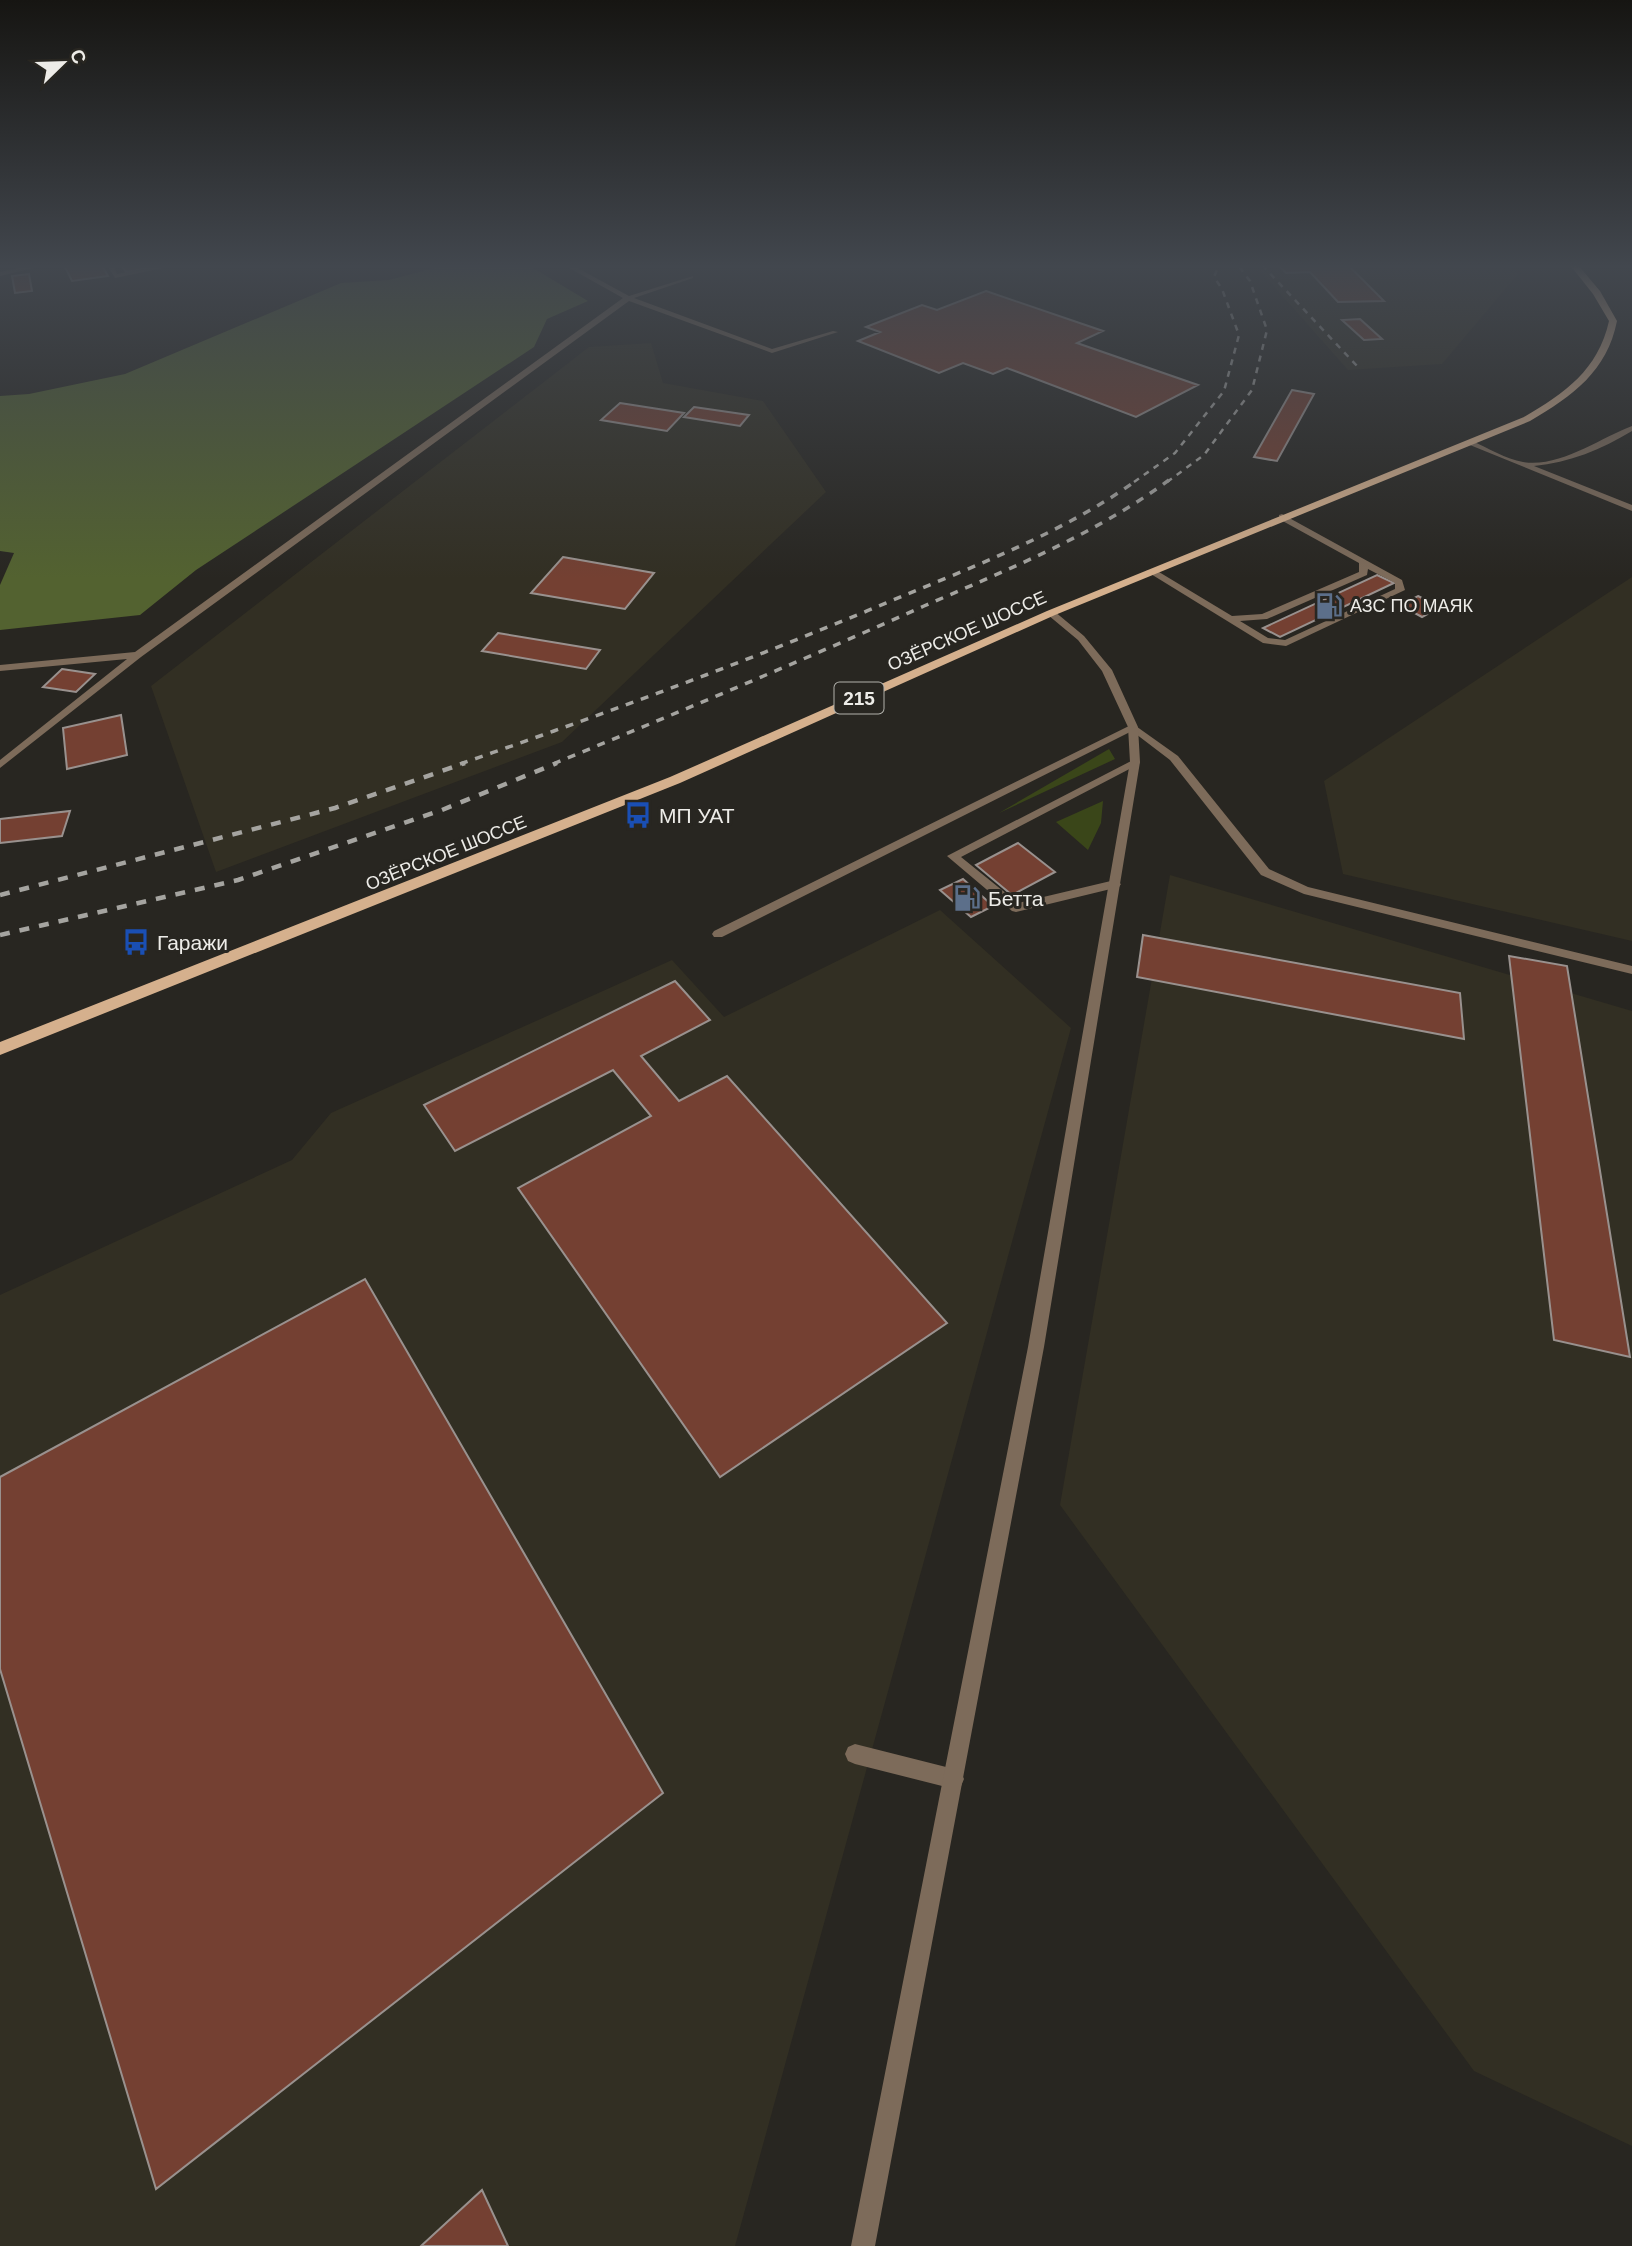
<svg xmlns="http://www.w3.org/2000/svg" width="1632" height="2246" viewBox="0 0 1632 2246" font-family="Arial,sans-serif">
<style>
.built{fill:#322f23}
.green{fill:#3a4619}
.forest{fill:#536230}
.building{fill:#744032;stroke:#99918e;stroke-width:2}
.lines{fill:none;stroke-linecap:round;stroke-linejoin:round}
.lane{fill:#7d6b5a;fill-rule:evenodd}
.street{fill:#7d6b5a;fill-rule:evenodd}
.primary{fill:#d5b08d;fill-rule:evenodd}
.rail-far2{stroke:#a5a4a0;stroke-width:2.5;stroke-dasharray:6 6;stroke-linecap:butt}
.rail-far1{stroke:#a5a4a0;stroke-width:3.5;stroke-dasharray:8 8;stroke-linecap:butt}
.rail{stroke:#a5a4a0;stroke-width:4.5;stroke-dasharray:10 10;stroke-linecap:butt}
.labels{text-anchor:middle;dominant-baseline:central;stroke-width:6;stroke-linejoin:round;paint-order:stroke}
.far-poi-label{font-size:18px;fill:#edece8;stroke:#282621;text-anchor:start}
.far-street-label{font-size:18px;fill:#edece8;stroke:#282621}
.shield{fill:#282621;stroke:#b2b1ac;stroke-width:2}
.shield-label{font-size:19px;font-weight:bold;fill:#edece8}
.poi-label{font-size:21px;fill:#edece8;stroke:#282621;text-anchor:start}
</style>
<rect width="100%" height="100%" fill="#282621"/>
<!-- built -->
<path class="built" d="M 1255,265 L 1510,265 L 1518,274 L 1442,364 L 1348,370 Z
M 651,343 L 663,383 L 763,401 L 826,492 L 562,742 L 216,872 L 151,686 L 589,347 Z
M 1632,577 L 1632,941 L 1343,874 L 1324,781 Z
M 1170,875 L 1632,1011 L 1632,2146 L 1474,2071 L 1060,1505 Z
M 940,910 L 1071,1028 L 735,2246 L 0,2246 L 0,1295 L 292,1160 L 331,1113 L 672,960 L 724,1017 Z"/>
<!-- green -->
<path class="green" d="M 1109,749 L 1115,759 L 999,813 Z
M 1103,801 L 1101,823 L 1088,850 L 1056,822 Z"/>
<!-- forest -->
<path class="forest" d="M 445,265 L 528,265 L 588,301 L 547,319 L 534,347 L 196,570 L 140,615 L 0,630 L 0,585 L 14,553 L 0,551 L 0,396 L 29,394 L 125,374 L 341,283 L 389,280 Z"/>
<!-- building -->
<path class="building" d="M 64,265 L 102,265 L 108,276 L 72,281 Z
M 121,265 L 156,265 L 157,267 L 126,272 Z
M 1278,265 L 1348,265 L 1384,301 L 1338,302 L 1310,272 L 1286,273 Z
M 29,274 L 32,291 L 15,293 L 12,276 Z
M 986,291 L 1103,331 L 1077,343 L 1198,385 L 1136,417 L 1007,368 L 993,374 L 963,363 L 939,373 L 858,341 L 880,332 L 866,327 L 922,305 L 937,310 Z
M 1360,319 L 1382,339 L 1364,340 L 1342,320 Z
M 1292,390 L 1314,394 L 1277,461 L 1254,457 Z
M 620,403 L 684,413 L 667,431 L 601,420 Z
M 694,407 L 749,415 L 740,426 L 684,417 Z
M 563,557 L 654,573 L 625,609 L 531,593 Z
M 1377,575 L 1394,583 L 1280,637 L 1263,628 Z
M 1418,596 L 1440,607 L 1422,617 L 1400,605 Z
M 498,633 L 600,650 L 586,669 L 482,651 Z
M 62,669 L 95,674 L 76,692 L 43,687 Z
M 121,715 L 127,755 L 67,769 L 63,728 Z
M 70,811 L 62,836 L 0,843 L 0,819 Z
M 1018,843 L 1055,872 L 1012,895 L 976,865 Z
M 963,879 L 993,906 L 971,917 L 940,890 Z
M 1143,935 L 1460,993 L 1464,1039 L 1137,977 Z
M 1509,956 L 1567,966 L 1630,1357 L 1554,1340 Z
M 675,981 L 710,1020 L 641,1056 L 679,1101 L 727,1076 L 947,1323 L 720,1477 L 518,1188 L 651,1116 L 613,1070 L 455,1151 L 424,1105 Z
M 365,1279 L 663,1793 L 156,2189 L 0,1669 L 0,1477 Z
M 482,2190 L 508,2246 L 421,2246 Z"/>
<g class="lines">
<!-- lane -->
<path class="lane" d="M 107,265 L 113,265 L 117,274 L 161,265 L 168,267 L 115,278 Z
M 564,265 L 572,265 L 629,296 L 693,276 L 693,278 L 634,298 L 772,349 L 833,331 L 838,332 L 772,353 L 629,301 L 141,657 L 0,768 L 0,760 L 127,659 L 0,671 L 0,665 L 135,652 L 623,298 Z
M 1632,426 L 1632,431 C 1602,449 1569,463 1534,466 L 1632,505 L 1632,511 L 1465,443 L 1472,441 C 1488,448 1506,459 1523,462 C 1560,468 1600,438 1632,426 Z
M 1282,514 L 1402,580 L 1405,590 L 1286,646 L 1263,643 L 1146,571 L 1154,569 L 1232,616 L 1262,614 L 1359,572 L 1359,563 L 1279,519 L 1279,515 ZM 1368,569 L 1395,583 L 1395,589 L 1285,640 L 1268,638 L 1240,621 L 1267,619 L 1367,575 Z
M 1133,724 L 1178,756 L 1269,869 L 1308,887 L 1632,966 L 1632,974 L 1304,894 L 1261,875 L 1170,760 L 1132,731 L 722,937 L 714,937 L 712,934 L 714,931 Z
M 1135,759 L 1140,762 L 1139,764 L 961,857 L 1018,903 L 1115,880 L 1121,884 L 1119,887 L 1016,912 L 1012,911 L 947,856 Z
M 855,1744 L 954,1769 L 961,1772 L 964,1779 L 961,1786 L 954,1789 L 855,1764 L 848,1761 L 845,1754 L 848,1747 Z"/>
<!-- street -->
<path class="street" d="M 34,265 L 46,265 L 0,276 L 0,272 Z
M 1048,611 L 1054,611 L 1084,636 L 1112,670 L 1138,727 L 1140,762 L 1044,1347 L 875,2246 L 851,2246 L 1028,1347 L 1130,762 L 1128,727 L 1102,671 L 1078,640 L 1048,615 Z"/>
<!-- primary -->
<path class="primary" d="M 1570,265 L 1578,265 L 1600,291 L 1617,321 C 1607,371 1573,396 1530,421 L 1055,615 L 680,783 L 0,1055 L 0,1042 L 670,777 L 1047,611 L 1524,417 C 1565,393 1598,370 1609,321 L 1593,294 Z"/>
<!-- rail-far2 -->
<path class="rail-far2" d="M 1262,265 L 1358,367
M 1134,482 L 1175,453 L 1224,391 L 1239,335 L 1222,289 L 1214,277 L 1219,265
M 1167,482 L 1204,455 L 1252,390 L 1267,330 L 1250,281 L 1238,265"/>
<!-- rail-far1 -->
<path class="rail-far1" d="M 460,764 C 610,712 759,657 905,595 C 983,563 1069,529 1137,480
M 553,764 C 677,713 801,661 924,606 C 1009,569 1094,535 1169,480"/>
<!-- rail -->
<path class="rail" d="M 0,895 L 335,808 L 465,763
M 0,935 L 238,880 L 442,810 L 557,763"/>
</g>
<!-- sky -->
<linearGradient id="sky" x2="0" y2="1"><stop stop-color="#161512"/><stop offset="0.46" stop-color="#42474e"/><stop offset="1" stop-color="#42474e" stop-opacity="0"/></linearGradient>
<rect width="1632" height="579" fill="url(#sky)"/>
<!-- icons -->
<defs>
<symbol id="fuel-bare" viewBox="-9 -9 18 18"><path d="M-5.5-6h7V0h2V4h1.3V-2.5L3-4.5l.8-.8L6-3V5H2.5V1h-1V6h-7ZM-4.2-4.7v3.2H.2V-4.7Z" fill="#5c6f8a" stroke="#282621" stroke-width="2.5" paint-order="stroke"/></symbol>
<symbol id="bus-bare" viewBox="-9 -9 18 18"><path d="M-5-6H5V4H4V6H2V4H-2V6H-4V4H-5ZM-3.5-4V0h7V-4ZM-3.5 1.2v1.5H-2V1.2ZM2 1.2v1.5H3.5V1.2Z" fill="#1a4fb4" stroke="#282621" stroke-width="2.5" paint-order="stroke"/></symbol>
</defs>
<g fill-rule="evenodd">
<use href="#fuel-bare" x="1310" y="587" width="38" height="38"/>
<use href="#bus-bare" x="619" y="796" width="38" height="38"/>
<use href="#fuel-bare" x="948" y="879" width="38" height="38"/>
<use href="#bus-bare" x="117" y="923" width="38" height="38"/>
</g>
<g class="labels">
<!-- far-poi labels -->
<g class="far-poi-label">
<text x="1350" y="606">АЗС ПО МАЯК</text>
</g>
<!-- far-street labels -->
<g class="far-street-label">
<text transform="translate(967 631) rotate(-24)">ОЗЁРСКОЕ ШОССЕ</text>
<text transform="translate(446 853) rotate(-22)">ОЗЁРСКОЕ ШОССЕ</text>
</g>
<!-- shield labels -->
<rect class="shield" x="834.5" y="682.5" width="49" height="31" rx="5"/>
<g class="shield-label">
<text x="859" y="698">215</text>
</g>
<!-- poi labels -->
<g class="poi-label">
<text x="659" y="815">МП УАТ</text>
<text x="988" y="898">Бетта</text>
<text x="157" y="942">Гаражи</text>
</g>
</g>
<!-- north arrow -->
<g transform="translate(63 63) rotate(67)" stroke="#282621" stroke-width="5" paint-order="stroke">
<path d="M0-5L12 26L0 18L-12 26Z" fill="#edece8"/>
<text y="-10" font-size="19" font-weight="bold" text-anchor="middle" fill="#edece8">С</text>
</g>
</svg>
